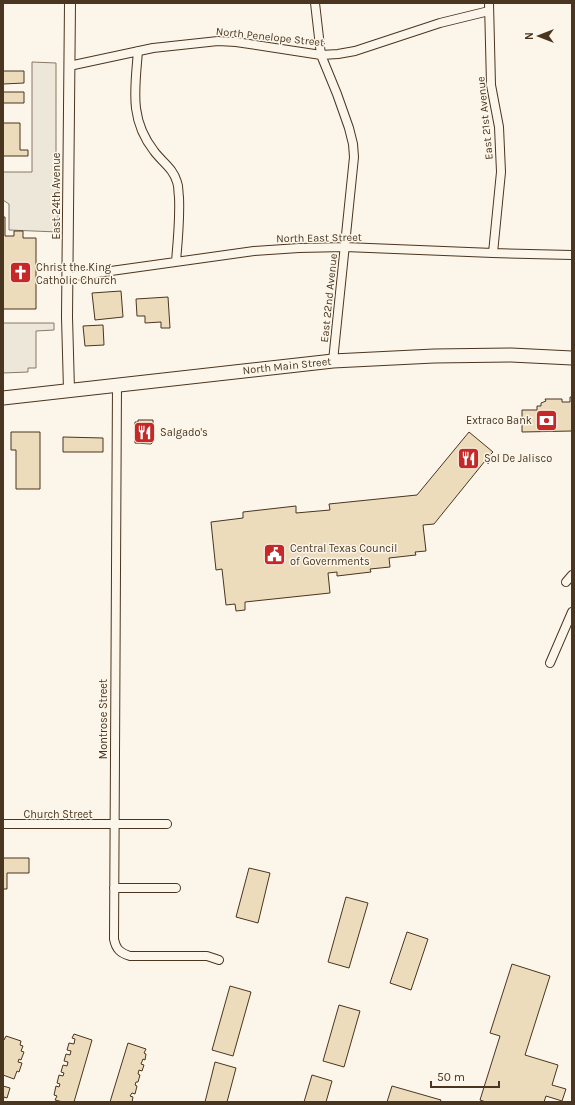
<svg xmlns="http://www.w3.org/2000/svg" width="575" height="1105" viewBox="0 0 575 1105" font-family="Karla,sans-serif">
<style>
.parking{fill:#ede7d9;stroke:#887966}
.building{fill:#ecdcbc;stroke:#4a3520}
.lines{fill:none;stroke-linecap:round;stroke-linejoin:round}
.minor-casing{stroke:#4a3520;stroke-width:10}
.tertiary-casing{stroke:#4a3520;stroke-width:12}
.primary-casing{stroke:#4a3520;stroke-width:15}
.minor{stroke:#fbf6e9;stroke-width:8}
.tertiary{stroke:#fbf6e9;stroke-width:10}
.primary{stroke:#fbf6e9;stroke-width:13}
.labels{text-anchor:middle;dominant-baseline:central;stroke-width:3;stroke-linejoin:round;paint-order:stroke}
.street-label{font-size:11px;fill:#4a3520;stroke:#fbf6e9}
.poi-label{font-size:11px;fill:#4a3520;stroke:#fbf6e9;text-anchor:start}
</style>
<rect width="100%" height="100%" fill="#fbf6e9"/>
<!-- parking -->
<path class="parking" d="M 32,62 L 56,63 L 56,160 L 58,160 L 58,232 L 9,230 L 9,204 L 3,200 L 3,172 L 32,172 Z
M 3,323 L 54,323 L 54,330 L 36,331 L 36,368 L 28,368 L 28,372 L 3,373 Z"/>
<!-- building -->
<path class="building" d="M 3,71 L 24,71 L 24,83 L 3,84 Z
M 3,92 L 24,92 L 24,103 L 3,103 Z
M 3,123 L 20,123 L 20,150 L 28,150 L 28,156 L 3,156 Z
M 3,217 L 5,217 L 5,236 L 14,236 L 14,231 L 23,231 L 23,238 L 36,238 L 36,309 L 3,309 Z
M 121,291 L 123,317 L 95,320 L 92,293 Z
M 168,297 L 170,328 L 161,328 L 161,322 L 145,323 L 145,316 L 137,316 L 136,299 Z
M 103,325 L 104,345 L 85,346 L 83,326 Z
M 570,397 L 572,397 L 572,431 L 522,432 L 522,410 L 537,410 L 537,406 L 541,406 L 541,403 L 546,401 L 545,399 L 562,399 L 562,402 L 570,402 Z
M 138,420 L 153,420 L 153,442 L 151,444 L 135,443 L 135,422 L 138,422 Z
M 11,432 L 40,432 L 40,489 L 16,489 L 16,450 L 11,450 Z
M 469,432 L 493,452 L 490,455 L 493,458 L 488,464 L 485,461 L 434,524 L 423,525 L 426,551 L 415,552 L 416,555 L 389,558 L 390,567 L 370,569 L 371,572 L 337,576 L 337,572 L 328,573 L 330,593 L 245,602 L 245,610 L 236,611 L 235,604 L 226,605 L 222,569 L 216,570 L 211,522 L 243,518 L 243,512 L 296,506 L 296,513 L 330,510 L 329,504 L 417,495 Z
M 63,437 L 103,438 L 103,452 L 63,452 Z
M 3,858 L 29,858 L 29,873 L 7,873 L 7,889 L 3,889 Z
M 249,868 L 270,873 L 258,923 L 236,917 Z
M 346,897 L 368,903 L 349,968 L 328,962 Z
M 407,932 L 428,939 L 411,990 L 390,983 Z
M 512,964 L 550,976 L 525,1055 L 558,1065 L 552,1085 L 566,1089 L 562,1101 L 546,1096 L 544,1102 L 486,1102 L 480,1100 L 500,1036 L 490,1033 Z
M 230,986 L 251,992 L 233,1056 L 212,1050 Z
M 339,1005 L 360,1011 L 344,1067 L 323,1061 Z
M 74,1034 L 92,1040 L 74,1102 L 63,1102 L 55,1100 L 57,1096 L 54,1095 L 56,1086 L 59,1087 L 60,1084 L 57,1083 L 59,1075 L 63,1076 L 64,1073 L 61,1072 L 63,1065 L 67,1066 L 68,1062 L 64,1061 L 66,1054 L 70,1055 L 71,1051 L 67,1050 L 69,1043 L 74,1044 L 75,1039 L 72,1038 Z
M 6,1036 L 21,1041 L 20,1045 L 23,1046 L 21,1051 L 24,1052 L 21,1060 L 19,1059 L 18,1062 L 22,1063 L 19,1072 L 17,1071 L 14,1079 L 3,1075 L 3,1040 L 4,1040 Z
M 128,1043 L 146,1049 L 144,1053 L 146,1054 L 145,1060 L 143,1059 L 141,1064 L 144,1065 L 142,1071 L 139,1070 L 138,1074 L 140,1075 L 138,1082 L 136,1082 L 135,1085 L 137,1086 L 135,1094 L 132,1093 L 130,1096 L 133,1097 L 132,1102 L 110,1102 Z
M 215,1062 L 236,1068 L 227,1102 L 205,1102 Z
M 312,1075 L 332,1081 L 326,1102 L 304,1102 Z
M 3,1086 L 10,1088 L 7,1098 L 4,1097 L 3,1101 Z
M 392,1086 L 441,1100 L 440,1102 L 387,1102 Z"/>
<g class="lines">
<defs>
<path id="minor" d="M 315,3 L 321,55 L 337,94 L 349,128 L 353,144 L 354,157 L 333,361
M 489,3 L 491,85 L 499,127 L 501,172 L 493,253
M 138,51 C 135,89 129,119 154,151 C 162,162 173,168 177,182 C 179,187 178,192 179,197 C 180,219 178,240 176,261
M 69,66 L 153,48 L 218,41 L 236,42 L 321,55 L 338,54 L 355,51 L 440,23 L 489,11
M 68,277 L 254,251 L 299,248 L 345,247 L 493,253 L 572,255
M 117,385 L 114,939 C 116,949 120,953 130,956 L 207,956 L 219,960
M 566,582 L 572,575
M 550,663 L 572,612
M 3,824 L 167,824
M 114,888 L 176,888"/>
<path id="tertiary" d="M 69,390 L 67,317 L 70,3"/>
<path id="primary" d="M 3,398 L 333,361 L 434,356 L 511,355 L 572,358"/>
</defs>
<!-- minor casing -->
<use href="#minor" class="minor-casing"/>
<!-- tertiary casing -->
<use href="#tertiary" class="tertiary-casing"/>
<!-- primary casing -->
<use href="#primary" class="primary-casing"/>
<!-- minor -->
<use href="#minor" class="minor"/>
<!-- tertiary -->
<use href="#tertiary" class="tertiary"/>
<!-- primary -->
<use href="#primary" class="primary"/>
</g>
<!-- icons -->
<defs>
<symbol id="church-square" viewBox="-11 -11 22 22"><rect x="-9" y="-9" width="18" height="18" rx="4" fill="#c62828" stroke="#fbf6e9"/><path d="M-1.2-6h2.4v3.5h3.3v2.4h-3.3V6h-2.4V-.1h-3.3v-2.4h3.3Z" fill="#fff"/></symbol>
<symbol id="bank-square" viewBox="-11 -11 22 22"><rect x="-9" y="-9" width="18" height="18" rx="4" fill="#c62828" stroke="#fbf6e9"/><path d="M-6-4H6V4H-6ZM0-2.3a2.3 2.3 0 1 0 0 4.6a2.3 2.3 0 1 0 0-4.6Z" fill="#fff"/></symbol>
<symbol id="restaurant-square" viewBox="-11 -11 22 22"><rect x="-9" y="-9" width="18" height="18" rx="4" fill="#c62828" stroke="#fbf6e9"/><path d="M-5-6h1v4h1v-4h1v4h1v-4h1v5L-1.5 .5V6h-2V.5L-5-1ZM5-6V6H3V1.5H1.5Q1.5-4 5-6Z" fill="#fff"/></symbol>
<symbol id="civic-square" viewBox="-11 -11 22 22"><rect x="-9" y="-9" width="18" height="18" rx="4" fill="#c62828" stroke="#fbf6e9"/><path d="M-.6-6.5H3V-4.5H.6V-3L4-1V1h2V6H-6V1h2V-1L-.6-3ZM-1.2 2.5V6h2.4V2.5Z" fill="#fff"/></symbol>
</defs>
<g fill-rule="evenodd">
<use href="#church-square" x="8" y="260" width="25" height="25"/>
<use href="#bank-square" x="534" y="408" width="25" height="25"/>
<use href="#restaurant-square" x="132" y="420" width="25" height="25"/>
<use href="#restaurant-square" x="456" y="446" width="25" height="25"/>
<use href="#civic-square" x="262" y="542" width="25" height="25"/>
</g>
<g class="labels">
<!-- street labels -->
<g class="street-label">
<text transform="translate(270 37) rotate(6)">North Penelope Street</text>
<text transform="translate(485 118) rotate(-96)">East 21st Avenue</text>
<text transform="translate(56 196) rotate(-90)">East 24th Avenue</text>
<text transform="translate(319 238) rotate(-1)">North East Street</text>
<text transform="translate(329 298) rotate(-84)">East 22nd Avenue</text>
<text transform="translate(287 366) rotate(-6)">North Main Street</text>
<text transform="translate(103 719) rotate(-90)">Montrose Street</text>
<text x="58" y="814">Church Street</text>
</g>
<!-- poi labels -->
<g class="poi-label">
<text x="36" y="267">Christ the King<tspan x="36" dy="13">Catholic Church</tspan></text>
<text x="532" y="420" text-anchor="end">Extraco Bank</text>
<text x="160" y="432">Salgado's</text>
<text x="484" y="458">Sol De Jalisco</text>
<text x="290" y="548">Central Texas Council<tspan x="290" dy="13">of Governments</tspan></text>
</g>
</g>
<!-- border -->
<rect width="575" height="1105" fill="none" stroke="#4a3520" stroke-width="8"/>
<!-- north arrow -->
<g transform="translate(539 36) rotate(270)" stroke="#fbf6e9" stroke-width="3" paint-order="stroke">
<path d="M0-3L7 15L0 10L-7 15Z" fill="#4a3520"/>
<text y="-6" font-size="11" font-weight="bold" text-anchor="middle" fill="#4a3520">N</text>
</g>
<!-- scale -->
<path d="M431 1081v6h68v-6" fill="none" stroke="#4a3520" stroke-width="2"/>
<text x="437" y="1081" font-size="12" fill="#4a3520" stroke="#fbf6e9" stroke-width="3" paint-order="stroke">50 m</text>
</svg>
